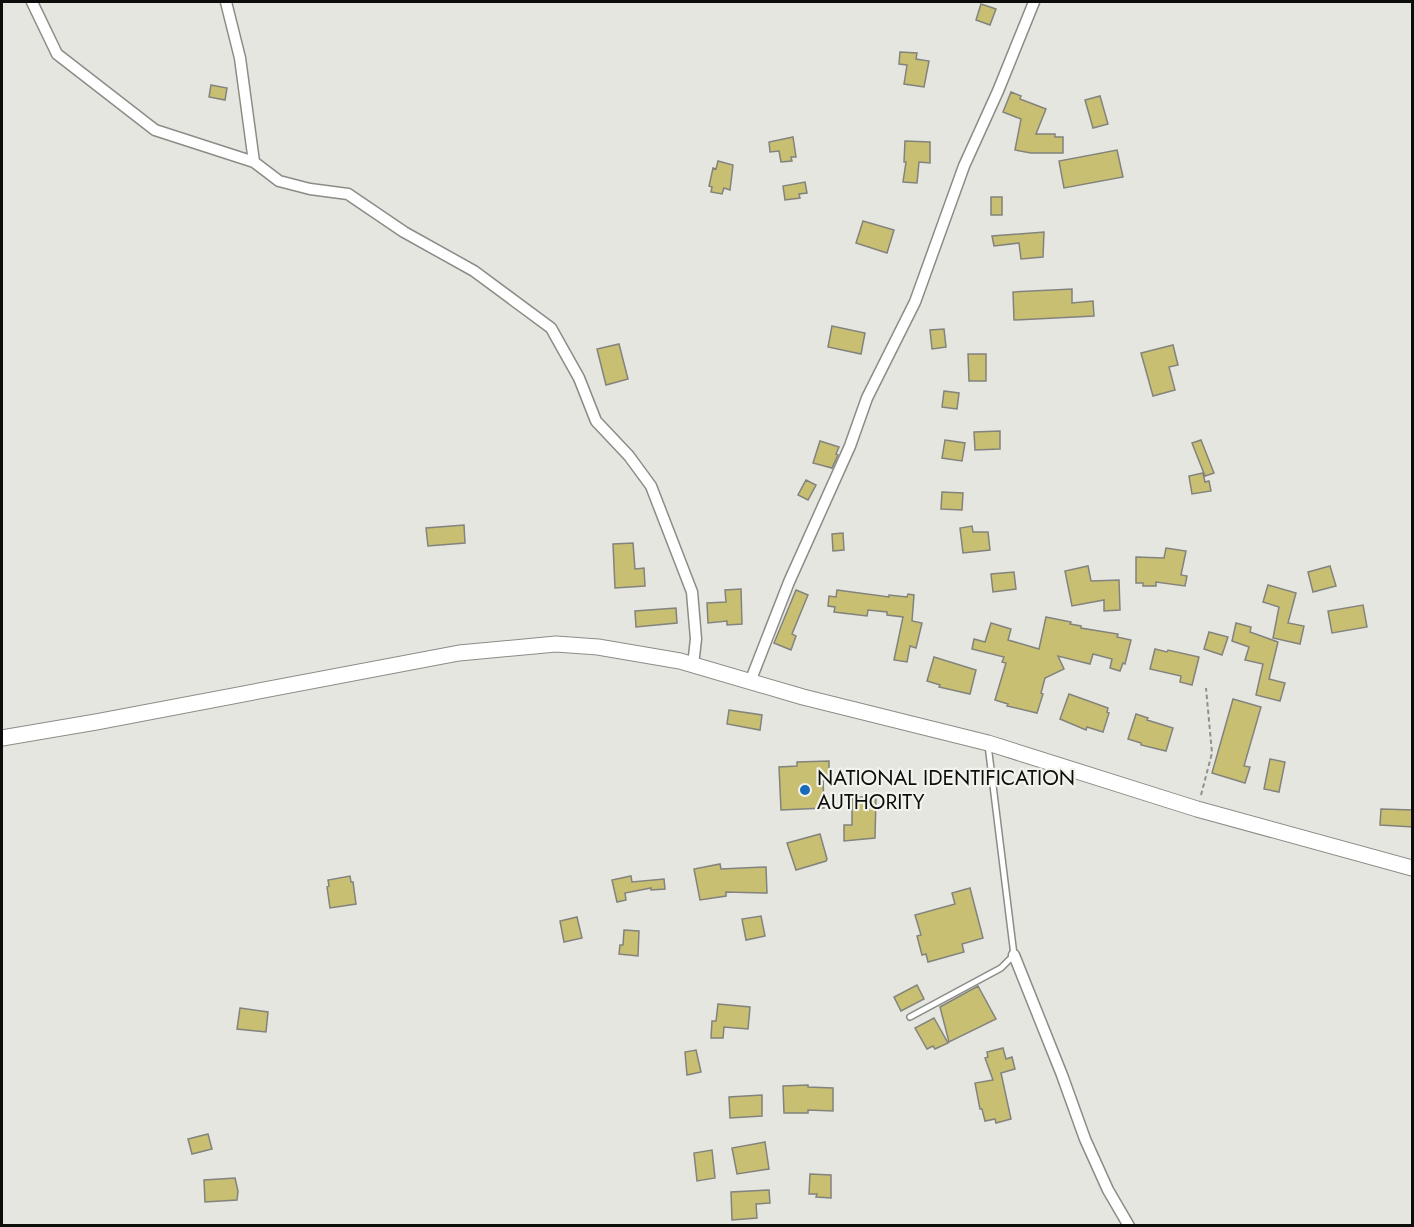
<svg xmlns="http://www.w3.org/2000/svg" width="1414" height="1227" viewBox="0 0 1414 1227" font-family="Jost,sans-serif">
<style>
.building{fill:#c8bf72;stroke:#83837e;stroke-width:1.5}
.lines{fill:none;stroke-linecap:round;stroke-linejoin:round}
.lane-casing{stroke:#8c8c87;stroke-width:8}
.street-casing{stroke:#8c8c87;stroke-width:13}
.secondary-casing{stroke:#8c8c87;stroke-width:17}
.path{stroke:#91918c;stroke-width:2;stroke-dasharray:4.5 3;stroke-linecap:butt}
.lane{stroke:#fff;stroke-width:5}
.street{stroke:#fff;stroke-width:10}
.secondary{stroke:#fff;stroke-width:15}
.poi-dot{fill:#1869b7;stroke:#f3f3ee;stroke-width:2}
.labels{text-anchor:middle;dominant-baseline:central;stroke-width:4.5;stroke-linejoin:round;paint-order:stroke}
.poi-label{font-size:21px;fill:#0d0d0b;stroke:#f3f3ee;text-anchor:start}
</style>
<rect width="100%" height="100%" fill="#e6e6e0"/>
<!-- building -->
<path class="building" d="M 981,4 L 996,9 L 990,25 L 976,20 Z
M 900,52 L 917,53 L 916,59 L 929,61 L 924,87 L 904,84 L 907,65 L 899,64 Z
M 211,85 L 227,88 L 225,100 L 209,97 Z
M 1011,92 L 1021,96 L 1020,99 L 1046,109 L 1036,134 L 1055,134 L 1055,137 L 1063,137 L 1063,153 L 1031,153 L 1015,150 L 1021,119 L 1003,112 Z
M 1100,96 L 1108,124 L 1093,128 L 1085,100 Z
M 793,137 L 796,157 L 791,157 L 792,161 L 781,162 L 779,151 L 770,152 L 769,142 Z
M 905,141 L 930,142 L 930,163 L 919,162 L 917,183 L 903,182 L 906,162 L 904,162 Z
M 1117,150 L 1123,177 L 1064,188 L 1059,161 Z
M 718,161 L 733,165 L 730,190 L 724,188 L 722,194 L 711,192 L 712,187 L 709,186 L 713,168 L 716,169 Z
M 805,182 L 807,193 L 799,194 L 800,198 L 785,200 L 783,186 Z
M 991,197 L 1002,197 L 1002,215 L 991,215 Z
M 863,221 L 894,230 L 887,253 L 856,243 Z
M 1044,232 L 1043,257 L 1021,259 L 1019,243 L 994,246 L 992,236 Z
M 1072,289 L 1072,303 L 1093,301 L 1094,316 L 1014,320 L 1013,292 Z
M 832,326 L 865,333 L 861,354 L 828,347 Z
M 944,329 L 946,347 L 932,349 L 930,330 Z
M 619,344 L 628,379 L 606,385 L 597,349 Z
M 1173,345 L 1178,365 L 1169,367 L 1175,390 L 1153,396 L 1141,353 Z
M 968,354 L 986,354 L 986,381 L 969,381 Z
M 944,391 L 959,393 L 957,409 L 942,407 Z
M 1000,431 L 1000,449 L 975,450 L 974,432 Z
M 945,440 L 965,443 L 962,461 L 942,458 Z
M 1201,440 L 1214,473 L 1205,476 L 1192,443 Z
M 820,441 L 839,447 L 836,454 L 838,455 L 832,468 L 813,463 Z
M 1203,473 L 1205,482 L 1209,481 L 1211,491 L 1192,494 L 1189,476 Z
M 806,480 L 816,485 L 808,500 L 798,495 Z
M 942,492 L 963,493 L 962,510 L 941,509 Z
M 464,525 L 465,543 L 428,546 L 426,528 Z
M 972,526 L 973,532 L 988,532 L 990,550 L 963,553 L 960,528 Z
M 843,533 L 844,550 L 833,551 L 832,534 Z
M 633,543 L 635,569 L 644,568 L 645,586 L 615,588 L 613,544 Z
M 1166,548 L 1186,551 L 1181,575 L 1187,576 L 1185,586 L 1156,582 L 1156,586 L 1143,586 L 1143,583 L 1136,583 L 1136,557 L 1164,558 Z
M 1088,566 L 1091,581 L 1119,580 L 1120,610 L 1104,611 L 1104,600 L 1072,606 L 1065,571 Z
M 1330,566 L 1336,586 L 1313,592 L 1308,572 Z
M 1014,572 L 1016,589 L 993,592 L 991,574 Z
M 1268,585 L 1296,593 L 1288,623 L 1304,626 L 1300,644 L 1273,638 L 1279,607 L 1263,602 Z
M 741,589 L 742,624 L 727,625 L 727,621 L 708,623 L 707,603 L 726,602 L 725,590 Z
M 796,590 L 808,595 L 792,634 L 796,636 L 791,650 L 774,643 Z
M 837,590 L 889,597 L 889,595 L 907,597 L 908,594 L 914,595 L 912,621 L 922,623 L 916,648 L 910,646 L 907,662 L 894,660 L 903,617 L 887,615 L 887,612 L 868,610 L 867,616 L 834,612 L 835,607 L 828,606 L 829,596 L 836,597 Z
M 1363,605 L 1367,627 L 1332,633 L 1328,611 Z
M 676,608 L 677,623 L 636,627 L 635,611 Z
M 1046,617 L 1071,622 L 1070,624 L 1081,626 L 1081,628 L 1118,634 L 1117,637 L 1131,640 L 1125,664 L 1123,663 L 1120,671 L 1110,668 L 1112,659 L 1093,654 L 1090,664 L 1058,656 L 1064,669 L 1045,678 L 1041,693 L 1043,694 L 1037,713 L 1007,706 L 1008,704 L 995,700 L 1006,663 L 1002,662 L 1004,657 L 972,649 L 974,639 L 985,642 L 991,623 L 1011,629 L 1008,640 L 1039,649 Z
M 1236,623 L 1251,627 L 1250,632 L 1278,642 L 1269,679 L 1285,683 L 1280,701 L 1256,695 L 1263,664 L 1245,660 L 1249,647 L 1232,641 Z
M 1209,632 L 1228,637 L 1222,655 L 1204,649 Z
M 1155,649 L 1167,652 L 1168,650 L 1199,657 L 1192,685 L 1180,682 L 1181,676 L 1150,669 Z
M 934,657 L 976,670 L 970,694 L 939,687 L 940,685 L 927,681 Z
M 1069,694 L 1108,708 L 1107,712 L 1109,713 L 1103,732 L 1087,727 L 1086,730 L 1060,719 Z
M 1233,699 L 1261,707 L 1244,766 L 1250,767 L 1245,783 L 1212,773 Z
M 729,710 L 762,715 L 760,730 L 727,724 Z
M 1136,714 L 1148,718 L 1147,720 L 1173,728 L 1166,751 L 1141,745 L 1141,743 L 1128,739 Z
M 1270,759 L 1285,762 L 1279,792 L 1264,789 Z
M 829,761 L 829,777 L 823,777 L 824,808 L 781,810 L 779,767 L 797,766 L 797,762 Z
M 852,797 L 876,797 L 875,838 L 844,841 L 844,825 L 852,825 Z
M 1381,809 L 1413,810 L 1413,827 L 1380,825 Z
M 820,834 L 827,859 L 826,861 L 796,870 L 787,843 Z
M 720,864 L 721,869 L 766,867 L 767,893 L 726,892 L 726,896 L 700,900 L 694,869 Z
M 350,876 L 351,882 L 353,882 L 356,904 L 330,908 L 327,887 L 329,886 L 328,880 Z
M 631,876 L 632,882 L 664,879 L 665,889 L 651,890 L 651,888 L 625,893 L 626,900 L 617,902 L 612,880 Z
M 970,888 L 983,938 L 962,944 L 964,952 L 928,962 L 926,954 L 922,955 L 917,936 L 921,935 L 915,915 L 955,904 L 952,893 Z
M 761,916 L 765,936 L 746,940 L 742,919 Z
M 577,917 L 582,938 L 564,942 L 560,921 Z
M 624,930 L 639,931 L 638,956 L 619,954 L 620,945 L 623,945 Z
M 917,985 L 924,999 L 901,1011 L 894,997 Z
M 978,986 L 996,1019 L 949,1042 L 940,1007 Z
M 718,1004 L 750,1007 L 748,1029 L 724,1027 L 723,1038 L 711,1038 L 712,1021 L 716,1021 Z
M 240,1008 L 268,1012 L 266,1032 L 237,1029 Z
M 934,1018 L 948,1043 L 935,1049 L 933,1046 L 927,1049 L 915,1028 Z
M 1003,1048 L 1006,1059 L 1012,1057 L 1015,1069 L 1001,1073 L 1011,1119 L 996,1123 L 995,1119 L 985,1121 L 982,1109 L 980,1109 L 975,1083 L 993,1080 L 985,1058 L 988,1057 L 987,1052 Z
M 696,1050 L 701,1072 L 687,1075 L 685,1052 Z
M 808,1085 L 808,1087 L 833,1088 L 833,1111 L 808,1110 L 808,1113 L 784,1113 L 783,1086 Z
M 762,1095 L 762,1116 L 730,1118 L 729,1097 Z
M 208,1134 L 212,1149 L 192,1154 L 188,1139 Z
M 765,1142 L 769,1169 L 737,1174 L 732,1148 Z
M 712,1150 L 715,1178 L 697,1181 L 694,1153 Z
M 810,1174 L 831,1175 L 831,1198 L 816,1197 L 817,1194 L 809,1194 Z
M 235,1178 L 238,1191 L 237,1200 L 205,1202 L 204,1180 Z
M 769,1190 L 770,1203 L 756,1204 L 757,1218 L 732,1220 L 731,1192 Z"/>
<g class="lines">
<defs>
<path id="lane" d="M 910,1017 L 1001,968 L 1014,955 L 988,745"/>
<path id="street" d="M 32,2 L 57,54 L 155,130 L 254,162
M 226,2 L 240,58 L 254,162 L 279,181 L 310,189 L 348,194 L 404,232 L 474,271 L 551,328 L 579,378 L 596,421 L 629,456 L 651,486 L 692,592 L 696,639 L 693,665
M 750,682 L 789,582 L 850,446 L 867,398 L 915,302 L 964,166 L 998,91 L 1034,2
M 1014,955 L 1062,1075 L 1085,1139 L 1108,1190 L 1129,1226"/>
<path id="secondary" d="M 2,738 L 96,722 L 459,653 L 556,644 L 598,647 L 680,661 L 803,697 L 988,743 L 1197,809 L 1412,868"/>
</defs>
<!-- lane casing -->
<use href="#lane" class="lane-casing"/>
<!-- street casing -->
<use href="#street" class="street-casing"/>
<!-- secondary casing -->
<use href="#secondary" class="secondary-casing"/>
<!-- path -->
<path class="path" d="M 1201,795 L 1212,753 L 1206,688"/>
<!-- lane -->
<use href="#lane" class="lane"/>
<!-- street -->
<use href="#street" class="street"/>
<!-- secondary -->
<use href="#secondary" class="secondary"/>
</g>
<!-- markers -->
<circle class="poi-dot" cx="805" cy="790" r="6"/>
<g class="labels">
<!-- poi labels -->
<g class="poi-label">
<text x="817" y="778">NATIONAL IDENTIFICATION<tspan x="817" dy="24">AUTHORITY</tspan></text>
</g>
</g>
<!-- border -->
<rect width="1414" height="1227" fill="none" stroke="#0d0d0b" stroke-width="6"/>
</svg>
